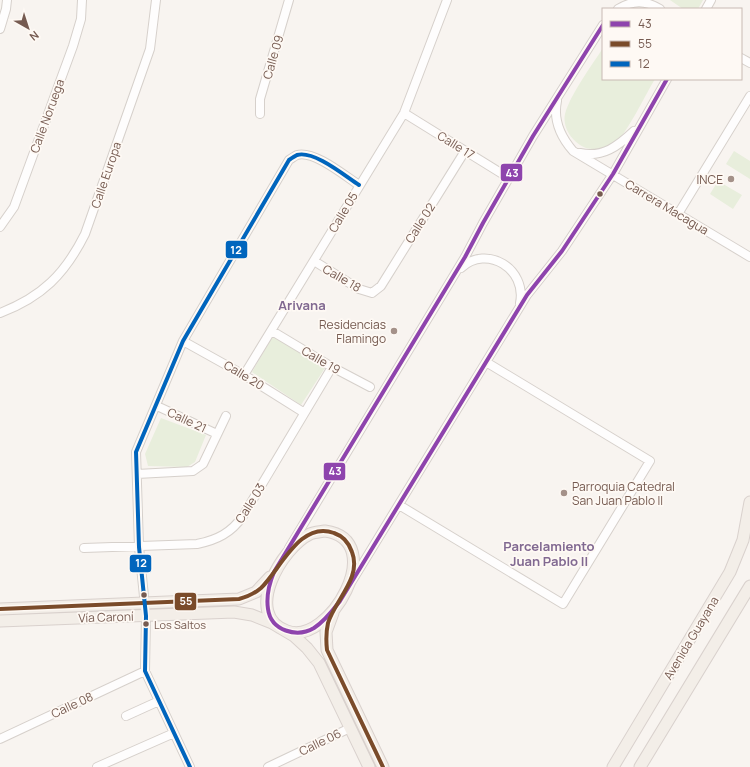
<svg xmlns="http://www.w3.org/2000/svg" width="750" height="767" viewBox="0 0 750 767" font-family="Manrope,sans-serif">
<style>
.green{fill:#e8eedc}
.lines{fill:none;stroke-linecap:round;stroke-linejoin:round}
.minor-casing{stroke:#d6d0cb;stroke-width:10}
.major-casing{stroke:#d9d1cd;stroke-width:13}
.minor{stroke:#fefdfd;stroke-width:8}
.major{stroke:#f3eee8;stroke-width:11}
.bus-1-casing{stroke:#fef9f4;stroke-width:7}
.bus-2-casing{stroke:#fef9f4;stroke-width:7}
.bus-3-casing{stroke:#fef9f4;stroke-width:7}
.bus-1{stroke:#8e44ad;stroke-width:4}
.bus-2{stroke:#7a4b2a;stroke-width:4}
.bus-3{stroke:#0065bd;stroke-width:4}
.poi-dot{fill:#a49189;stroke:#fef9f4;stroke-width:1.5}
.bus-dot{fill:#765b51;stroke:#fef9f4;stroke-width:1.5}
.labels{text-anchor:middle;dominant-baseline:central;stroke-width:3.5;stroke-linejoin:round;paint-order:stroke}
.bus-label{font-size:11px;fill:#765b51;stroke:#fef9f4;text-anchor:start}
.street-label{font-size:12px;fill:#765b51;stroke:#fef9f4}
.poi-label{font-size:12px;fill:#765b51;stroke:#fef9f4;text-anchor:end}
.neighbourhood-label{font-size:13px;font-weight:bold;fill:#816991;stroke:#fef9f4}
.line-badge{stroke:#fef9f4;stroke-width:1.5}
.badge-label{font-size:11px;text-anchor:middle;font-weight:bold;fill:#fff}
</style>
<rect width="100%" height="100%" fill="#f8f4f0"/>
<!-- green -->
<path class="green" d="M 670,0 L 703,0 L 698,9 L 683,9 Z
M 603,48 L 603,79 L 655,79 C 647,92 627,133 617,141 C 608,148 596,151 586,148 C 573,143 562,128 565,114 C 570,95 592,65 603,48 Z
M 734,151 L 750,161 L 750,179 L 726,164 Z
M 718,181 L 742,195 L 733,209 L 710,194 Z
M 273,336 L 325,368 L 301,405 L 252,372 Z
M 161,418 L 206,435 L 195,462 L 187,467 L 148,466 L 145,454 Z"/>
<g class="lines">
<defs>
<path id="minor" d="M 618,9 C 633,0 645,0 660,9
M 706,9 L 711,0
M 0,29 L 6,9 L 7,0
M 741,58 L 750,63
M 557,101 C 553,120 560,136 573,151 L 750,257
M 404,113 L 509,178
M 260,114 L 260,99 L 289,0
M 580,153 C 603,158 618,146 634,131
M 678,214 L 750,96
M 0,227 L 14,207 L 73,46 L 81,19 L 82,0
M 314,261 L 359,289 L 372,293 L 381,286 L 465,151
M 461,268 C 487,244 527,269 520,303
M 0,313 C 42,297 65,274 85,234 L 150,49 L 156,0
M 272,331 L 332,367 L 370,387
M 183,341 L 244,375 L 303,412
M 244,375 L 404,113 L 447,0
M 157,406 L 217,434
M 137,474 L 193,471 L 203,464 L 226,416
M 399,505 L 563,604 L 650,461 L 486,362
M 84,548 L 197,544 C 217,540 231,533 243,516 L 332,367
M 289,548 L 465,257 L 483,223 L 533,136 L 603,25
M 352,581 L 527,295 L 562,251 L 613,174 L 667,79
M 126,716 L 159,701
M 0,739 L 145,671
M 97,767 L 174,733
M 190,767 L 145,671 L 146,616 L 139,547 L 136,452 L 183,341 L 289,160 C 292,158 295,156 297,155 C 314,150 345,176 359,185
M 268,767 L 350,728"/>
<path id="major" d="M 325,531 C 390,540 329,647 287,631 C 242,615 282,547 310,534 C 314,532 319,532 325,531 Z
M 0,609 L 239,599 L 256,592 L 270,577
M 333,613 L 326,632 L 327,650 L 383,767
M 0,621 L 234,612 L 252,615 L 272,623 L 294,636 L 307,648 L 319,663 L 369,767
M 613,767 L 730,572 L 743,540 L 750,502
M 640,767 L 750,586"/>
</defs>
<!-- minor casing -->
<use href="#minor" class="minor-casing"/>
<!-- major casing -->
<use href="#major" class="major-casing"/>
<!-- minor -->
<use href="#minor" class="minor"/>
<!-- major -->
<use href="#major" class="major"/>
<defs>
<path id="bus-1" d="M 603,25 L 533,136 L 483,223 L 465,257 L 274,572 C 269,584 266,596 268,609 C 271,631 297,638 314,628 C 325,621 333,610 340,601 L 527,295 L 562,251 L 613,174 L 667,79"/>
<path id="bus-2" d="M 0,609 L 239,599 C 247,597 254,594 261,588 C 280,570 300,520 334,533 C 343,536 349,543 352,552 C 362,578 335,600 328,623 C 326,632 326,641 327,650 L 383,767"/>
<path id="bus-3" d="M 190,767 L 145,671 L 146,616 L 139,547 L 136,452 L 183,341 L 289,160 C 292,158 295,156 297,155 C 314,150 345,176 359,185"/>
</defs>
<!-- bus-1 casing -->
<use href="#bus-1" class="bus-1-casing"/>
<!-- bus-2 casing -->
<use href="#bus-2" class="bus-2-casing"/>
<!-- bus-3 casing -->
<use href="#bus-3" class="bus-3-casing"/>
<!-- bus-1 -->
<use href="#bus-1" class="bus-1"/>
<!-- bus-2 -->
<use href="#bus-2" class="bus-2"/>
<!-- bus-3 -->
<use href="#bus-3" class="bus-3"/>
</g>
<!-- markers -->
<g class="poi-dot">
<circle cx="731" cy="179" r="4"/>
<circle cx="394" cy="331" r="4"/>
<circle cx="564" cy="493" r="4"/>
</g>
<g class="bus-dot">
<circle cx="600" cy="194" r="3.5"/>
<circle cx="144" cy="595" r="3.5"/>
<circle cx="146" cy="624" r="3.5"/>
</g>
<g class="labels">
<!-- bus labels -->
<g class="bus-label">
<text x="154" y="624">Los Saltos</text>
</g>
<!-- street labels -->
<g class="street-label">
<text transform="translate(273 57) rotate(-74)">Calle 09</text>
<text transform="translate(47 116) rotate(-70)">Calle Noruega</text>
<text transform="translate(456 145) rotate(32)">Calle 17</text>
<text transform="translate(106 175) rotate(-71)">Calle Europa</text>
<text transform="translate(667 207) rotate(31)">Carrera Macagua</text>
<text transform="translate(343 212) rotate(-59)">Calle 05</text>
<text transform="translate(420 223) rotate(-58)">Calle 02</text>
<text transform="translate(342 278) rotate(30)">Calle 18</text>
<text transform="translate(321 360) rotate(30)">Calle 19</text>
<text transform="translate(244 375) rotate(31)">Calle 20</text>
<text transform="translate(187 420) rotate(25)">Calle 21</text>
<text transform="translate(250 503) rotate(-58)">Calle 03</text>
<text transform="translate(106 617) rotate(-2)">Vía Caroní</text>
<text transform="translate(691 638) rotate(-59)">Avenida Guayana</text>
<text transform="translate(72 705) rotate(-25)">Calle 08</text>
<text transform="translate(320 742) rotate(-26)">Calle 06</text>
</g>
<!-- poi labels -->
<g class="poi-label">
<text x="723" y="179">INCE</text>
<text x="386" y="324">Residencias<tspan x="386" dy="14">Flamingo</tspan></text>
<text x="572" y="486" text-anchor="start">Parroquia Catedral<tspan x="572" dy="14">San Juan Pablo II</tspan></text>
</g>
<!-- neighbourhood labels -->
<g class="neighbourhood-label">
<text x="302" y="305">Arivana</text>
<text x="549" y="546">Parcelamiento<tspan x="549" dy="15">Juan Pablo II</tspan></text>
</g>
</g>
<g class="line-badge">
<rect x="500" y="163" width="23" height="19" rx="4" fill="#8e44ad"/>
<rect x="225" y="240" width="23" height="19" rx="4" fill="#0065bd"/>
<rect x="323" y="462" width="23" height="19" rx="4" fill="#8e44ad"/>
<rect x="129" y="554" width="23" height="19" rx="4" fill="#0065bd"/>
<rect x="174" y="592" width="23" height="19" rx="4" fill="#7a4b2a"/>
</g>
<g class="badge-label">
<text x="512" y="177">43</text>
<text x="236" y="254">12</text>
<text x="335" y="475">43</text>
<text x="141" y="567">12</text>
<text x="186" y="605">55</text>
</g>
<!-- legend -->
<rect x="602" y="8" width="140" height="72" fill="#fef9f4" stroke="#c8bab3"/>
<rect x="610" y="21" width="20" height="6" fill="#8e44ad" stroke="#c8bab3"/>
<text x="638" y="28" font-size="12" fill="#765b51">43</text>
<rect x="610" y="41" width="20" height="6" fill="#7a4b2a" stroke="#c8bab3"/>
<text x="638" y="48" font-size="12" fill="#765b51">55</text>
<rect x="610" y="61" width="20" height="6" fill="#0065bd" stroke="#c8bab3"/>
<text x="638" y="68" font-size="12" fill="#765b51">12</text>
<!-- north arrow -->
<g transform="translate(28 28) rotate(141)" stroke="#fef9f4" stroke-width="3" paint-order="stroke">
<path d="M0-3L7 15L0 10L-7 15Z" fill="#765b51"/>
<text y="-6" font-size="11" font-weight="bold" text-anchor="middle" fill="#765b51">N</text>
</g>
</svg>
